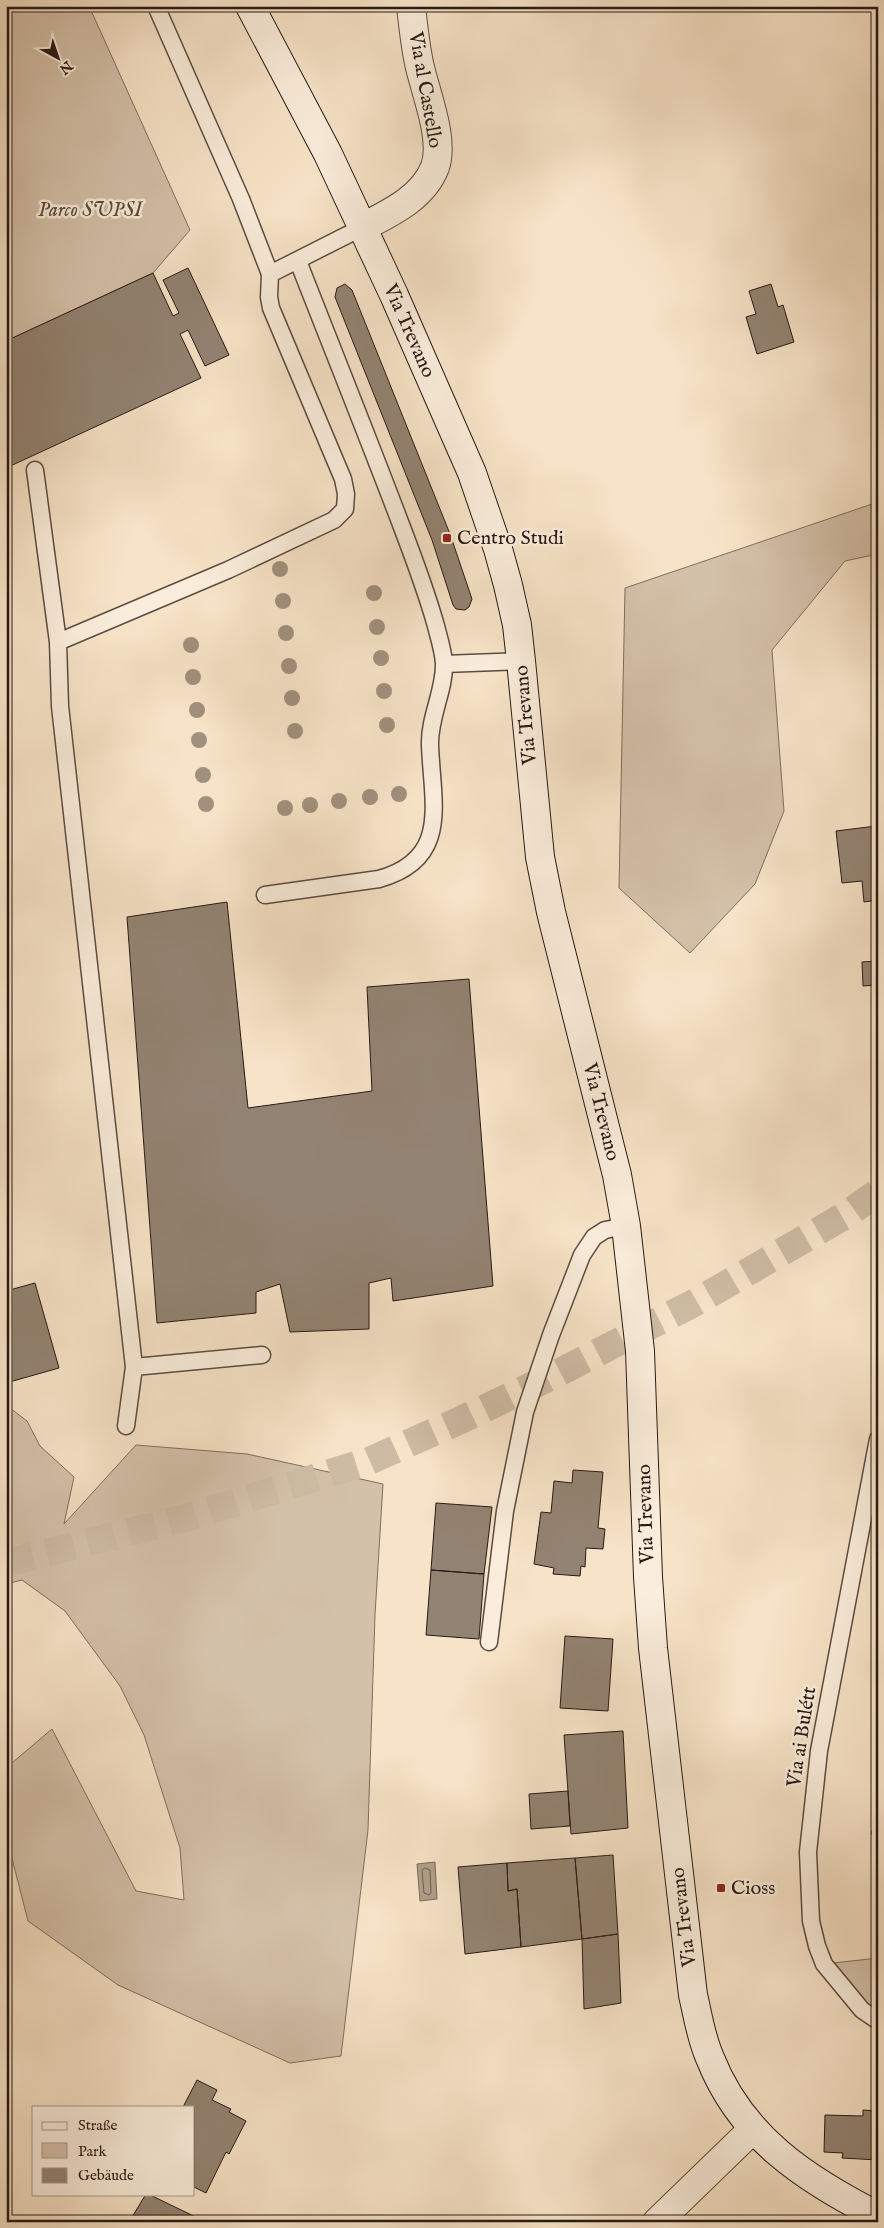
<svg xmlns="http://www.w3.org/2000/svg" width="884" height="2228" viewBox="0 0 884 2228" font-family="'IM FELL English',serif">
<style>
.green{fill:#d4c1a9;stroke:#7e6e5f}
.water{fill:#b09f8a;stroke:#796a5b}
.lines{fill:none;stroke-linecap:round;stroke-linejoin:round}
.shore{stroke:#6c5c50;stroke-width:1}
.building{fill:#938372;stroke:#271a15}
.trunk-tunnel{stroke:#cdbba3;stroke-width:28;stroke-dasharray:28 14;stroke-linecap:butt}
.service-casing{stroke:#5b4c42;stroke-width:19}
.minor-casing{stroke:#5b4c42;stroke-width:30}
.secondary-casing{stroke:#271a15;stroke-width:30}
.service{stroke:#faeddb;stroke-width:16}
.minor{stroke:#faeddb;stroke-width:28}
.secondary{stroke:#faeddb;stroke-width:28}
.tree{fill:#a1907d}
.poi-dot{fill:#8f2418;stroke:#faeddb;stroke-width:2}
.labels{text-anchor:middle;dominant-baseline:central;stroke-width:5;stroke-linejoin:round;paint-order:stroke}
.street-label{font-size:20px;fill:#271a15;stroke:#faeddb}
.park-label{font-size:20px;font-style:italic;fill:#5b4c41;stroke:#faeddb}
.poi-label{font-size:20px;fill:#271a15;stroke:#faeddb;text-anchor:start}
</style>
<rect width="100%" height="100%" fill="#f7e3c7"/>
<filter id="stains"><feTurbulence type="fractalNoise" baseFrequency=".004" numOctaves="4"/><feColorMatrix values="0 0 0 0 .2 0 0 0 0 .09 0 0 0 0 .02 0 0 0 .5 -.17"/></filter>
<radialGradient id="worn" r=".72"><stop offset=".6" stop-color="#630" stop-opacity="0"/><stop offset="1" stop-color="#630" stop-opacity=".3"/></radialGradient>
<!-- green -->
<path class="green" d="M 6,6 L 89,6 L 190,230 L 153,273 L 6,341 Z
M 878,502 L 878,554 L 845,561 L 772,650 L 784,811 L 755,884 L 690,953 L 619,888 L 625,588 Z
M 6,1405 L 27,1421 L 40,1446 L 74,1477 L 64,1524 L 136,1445 L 247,1454 L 383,1484 L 375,1615 L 368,1830 L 341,2056 L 290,2063 L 118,1985 L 28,1921 L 6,1835 L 6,1768 L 52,1729 L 136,1891 L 184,1900 L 180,1848 L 144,1735 L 120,1686 L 65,1611 L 22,1580 L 6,1584 Z
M 878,1958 L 878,2021 L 824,1964 Z"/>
<!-- water -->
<path class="water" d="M 435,1862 L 437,1899 L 420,1901 L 417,1864 Z"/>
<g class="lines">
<!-- shore -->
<path class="shore" d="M 425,1868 L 430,1870 L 431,1893 L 429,1895 L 424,1893 L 422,1871 Z"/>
</g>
<!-- building -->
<path class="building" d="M 188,268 L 229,355 L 205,366 L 188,330 L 180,334 L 201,378 L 6,468 L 6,341 L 153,273 L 173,316 L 179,313 L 163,280 Z
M 345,284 L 352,290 L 450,534 L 472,599 L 469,607 L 465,610 L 456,609 L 453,605 L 432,540 L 335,297 L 337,288 Z
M 771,284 L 778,307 L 783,305 L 794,342 L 757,354 L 746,317 L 756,314 L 749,291 Z
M 876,826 L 878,900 L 864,902 L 862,881 L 842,883 L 836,831 Z
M 227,902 L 248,1108 L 372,1091 L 367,987 L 469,979 L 493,1286 L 393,1301 L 391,1278 L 369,1283 L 369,1329 L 290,1332 L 280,1284 L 256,1292 L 256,1313 L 157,1323 L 127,917 Z
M 878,961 L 878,985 L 863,986 L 862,962 Z
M 35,1283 L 59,1368 L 6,1383 L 6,1291 Z
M 573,1470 L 603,1472 L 598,1528 L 605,1529 L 603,1549 L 586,1548 L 585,1567 L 581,1566 L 580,1576 L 553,1574 L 554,1568 L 534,1564 L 541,1512 L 551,1513 L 554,1481 L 572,1483 Z
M 436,1503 L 492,1507 L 484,1574 L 431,1570 Z
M 431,1570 L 484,1574 L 479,1639 L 426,1635 Z
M 565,1636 L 613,1639 L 608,1711 L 560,1708 Z
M 623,1731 L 628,1828 L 571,1834 L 564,1735 Z
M 568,1791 L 570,1826 L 531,1829 L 529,1794 Z
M 878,1813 L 878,1837 L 871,1834 Z
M 613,1855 L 618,1934 L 582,1939 L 575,1858 Z
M 575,1858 L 582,1939 L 521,1947 L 517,1889 L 508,1891 L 507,1863 Z
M 507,1863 L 508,1891 L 517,1889 L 521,1947 L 465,1954 L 458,1867 Z
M 618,1934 L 621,2003 L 584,2009 L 582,1939 Z
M 197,2080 L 217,2090 L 212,2100 L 231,2109 L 229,2112 L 246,2121 L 229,2154 L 226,2152 L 206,2193 L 194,2187 L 194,2107 L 183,2107 Z
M 863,2110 L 878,2111 L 878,2160 L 842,2158 L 843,2153 L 824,2152 L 825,2115 L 863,2116 Z
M 146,2194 L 148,2194 L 204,2221 L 129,2222 Z"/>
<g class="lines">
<!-- trunk-tunnel -->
<path class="trunk-tunnel" d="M 6,1563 L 189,1517 L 369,1461 L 463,1419 L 558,1373 L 694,1303 L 846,1215 L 878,1192"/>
<defs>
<path id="service" d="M 156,6 L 241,199 L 270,274
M 35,470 L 58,642
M 444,664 L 521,661
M 265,895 L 379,879 C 451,859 432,803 430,745 C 429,717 445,690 444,663 C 443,650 439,638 436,626 C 426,590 413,556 400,522 C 367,435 332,348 298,261
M 134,1367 L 262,1355
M 126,1426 L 134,1367 L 60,706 L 58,642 L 228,570 L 334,520 L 345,509 L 346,494 L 343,479 L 271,308 L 269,297 L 270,274 L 363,227
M 878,1439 L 819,1751 L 808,1852 L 811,1921 L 817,1946 L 824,1964 L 862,2010 L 878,2021
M 489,1642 L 505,1511 L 525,1412 L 551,1335 L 582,1255 L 594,1237 L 605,1230 L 626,1226"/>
<path id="minor" d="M 363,227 C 390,213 423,198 435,167 C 445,139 425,92 419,63 C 415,44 413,25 411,6
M 657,2222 L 753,2129"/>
<path id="secondary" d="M 250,6 L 328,154 L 394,295 L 472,473 L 498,549 L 508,585 L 517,625 L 521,661 L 540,857 L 551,912 L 617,1175 L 626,1226 L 640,1351 L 648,1577 L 653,1648 L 693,1995 C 698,2016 701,2038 710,2058 C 741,2137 805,2179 878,2216"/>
</defs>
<!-- service casing -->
<use href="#service" class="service-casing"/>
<!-- minor casing -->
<use href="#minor" class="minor-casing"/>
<!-- secondary casing -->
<use href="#secondary" class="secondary-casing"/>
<!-- service -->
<use href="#service" class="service"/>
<!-- minor -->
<use href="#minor" class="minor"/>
<!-- secondary -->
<use href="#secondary" class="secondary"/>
</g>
<!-- trees -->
<g class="tree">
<circle cx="280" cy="569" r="8"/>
<circle cx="374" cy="593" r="8"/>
<circle cx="283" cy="601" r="8"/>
<circle cx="377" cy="627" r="8"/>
<circle cx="286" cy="633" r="8"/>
<circle cx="191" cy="645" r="8"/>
<circle cx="381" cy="658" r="8"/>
<circle cx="289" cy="666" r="8"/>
<circle cx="193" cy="677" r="8"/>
<circle cx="384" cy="691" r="8"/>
<circle cx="292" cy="698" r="8"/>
<circle cx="197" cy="710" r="8"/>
<circle cx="387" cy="725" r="8"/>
<circle cx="295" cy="731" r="8"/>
<circle cx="199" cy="740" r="8"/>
<circle cx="203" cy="775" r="8"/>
<circle cx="399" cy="794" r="8"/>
<circle cx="370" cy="797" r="8"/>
<circle cx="339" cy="801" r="8"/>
<circle cx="206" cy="804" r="8"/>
<circle cx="310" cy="805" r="8"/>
<circle cx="285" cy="808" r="8"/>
</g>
<!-- markers -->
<g class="poi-dot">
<rect x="442" y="533" width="10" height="10" rx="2.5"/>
<rect x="716" y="1883" width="10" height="10" rx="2.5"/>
</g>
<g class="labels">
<!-- street labels -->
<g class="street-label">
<text transform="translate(425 90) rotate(80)">Via al Castello</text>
<text transform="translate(409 331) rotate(66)">Via Trevano</text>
<text transform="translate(526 715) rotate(-95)">Via Trevano</text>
<text transform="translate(601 1112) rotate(76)">Via Trevano</text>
<text transform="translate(646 1514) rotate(-92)">Via Trevano</text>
<text transform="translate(802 1737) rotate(-81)">Via ai Bulétt</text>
<text transform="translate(684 1917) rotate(-97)">Via Trevano</text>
</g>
<!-- park labels -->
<g class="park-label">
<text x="90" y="210">Parco SUPSI</text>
</g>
<!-- poi labels -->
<g class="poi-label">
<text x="457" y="538">Centro Studi</text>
<text x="731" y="1888">Cioss</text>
</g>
</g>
<!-- margin -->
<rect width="884" height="2228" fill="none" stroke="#f7e3c7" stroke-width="25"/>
<rect x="8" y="8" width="869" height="2213" fill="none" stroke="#271a15" stroke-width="2.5"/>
<rect x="12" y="12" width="859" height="2203" fill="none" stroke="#271a15"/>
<!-- legend -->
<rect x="32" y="2106" width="162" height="90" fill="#faeddb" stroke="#a6998c"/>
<rect x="42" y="2122" width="25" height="8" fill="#faeddb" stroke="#a6998c"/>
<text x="78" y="2130" font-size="15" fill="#271a15">Straße</text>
<rect x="42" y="2143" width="25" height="15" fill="#d4c1a9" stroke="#a6998c"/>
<text x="78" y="2156" font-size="15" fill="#271a15">Park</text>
<rect x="42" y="2168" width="25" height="15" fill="#938372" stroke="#a6998c"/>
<text x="78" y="2180" font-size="15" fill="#271a15">Gebäude</text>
<!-- north arrow -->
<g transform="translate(58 58) rotate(140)" stroke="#faeddb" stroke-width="4" paint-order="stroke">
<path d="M0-4L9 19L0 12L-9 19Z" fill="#271a15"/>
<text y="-8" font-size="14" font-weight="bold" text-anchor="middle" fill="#271a15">N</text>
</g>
<rect width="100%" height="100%" filter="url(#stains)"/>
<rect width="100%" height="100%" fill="url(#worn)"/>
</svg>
